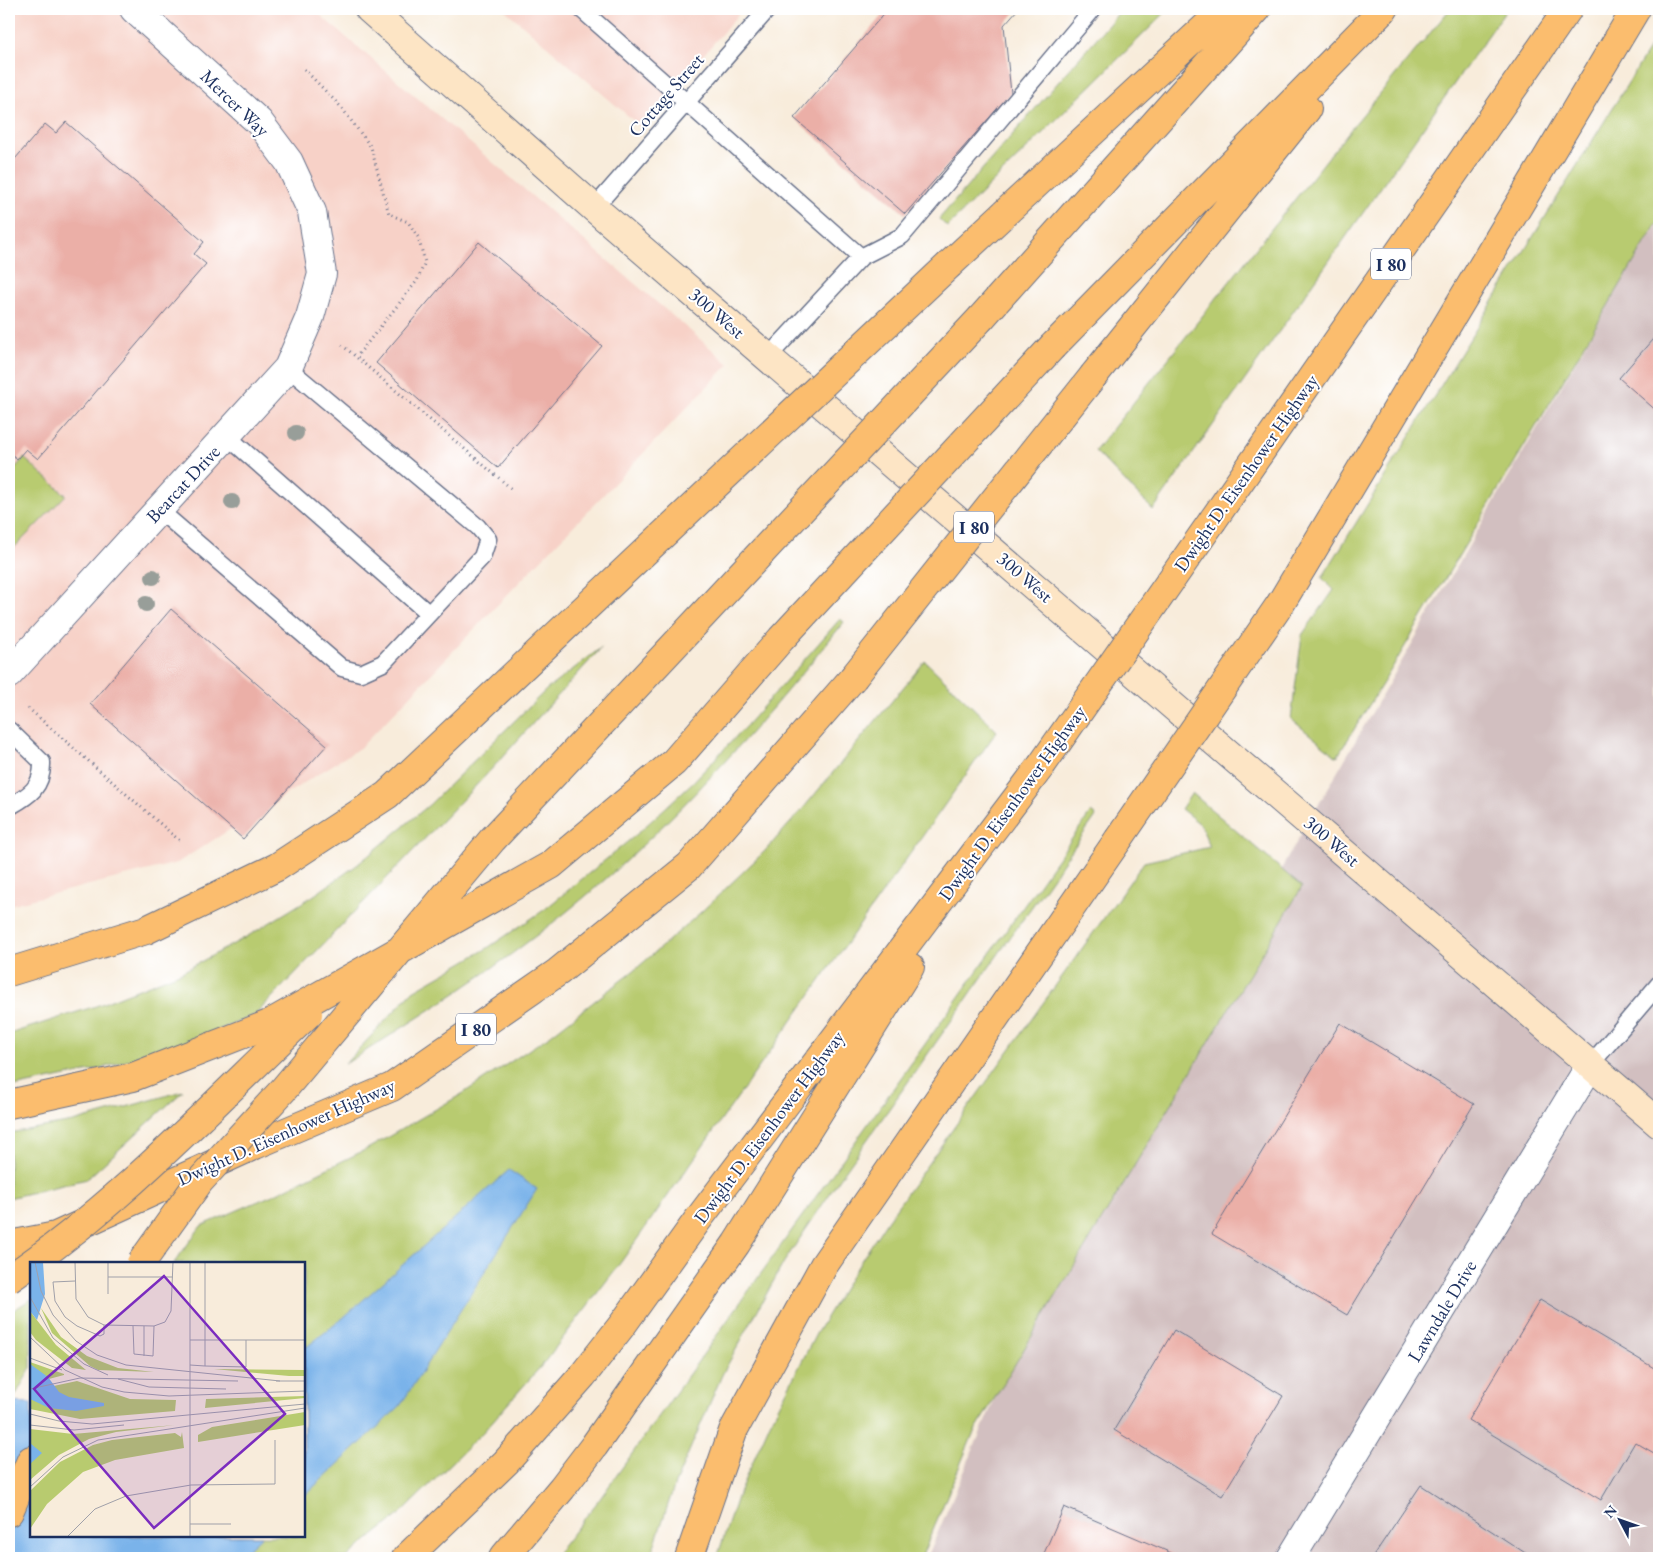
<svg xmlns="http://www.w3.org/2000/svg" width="1668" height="1567" viewBox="0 0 1668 1567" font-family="'EB Garamond',serif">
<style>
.built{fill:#f7d1c7}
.industrial{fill:#d2bfc0}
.green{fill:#b8cb6f;stroke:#6a7d66}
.water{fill:#7ab3ea;stroke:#4a71a4}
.building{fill:#ebafa7}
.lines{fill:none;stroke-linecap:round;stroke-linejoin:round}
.lane-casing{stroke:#68718a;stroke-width:19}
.street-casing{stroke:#68718a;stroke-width:30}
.secondary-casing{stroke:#68718a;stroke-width:30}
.highway-casing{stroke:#68718a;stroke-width:30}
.path{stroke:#68718a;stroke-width:3;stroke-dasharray:1 4;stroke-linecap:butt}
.lane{stroke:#fff;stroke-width:16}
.street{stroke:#fff;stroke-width:28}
.secondary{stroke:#fde5c5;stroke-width:28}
.highway{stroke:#fbbd6e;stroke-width:28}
.highway-bridge-casing{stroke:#68718a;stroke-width:30;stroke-linecap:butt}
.highway-bridge{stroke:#fbbd6e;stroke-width:28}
.tree{fill:#989e99}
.labels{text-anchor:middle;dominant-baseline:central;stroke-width:4;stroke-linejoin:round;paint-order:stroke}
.shield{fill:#fff;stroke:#5f6d8e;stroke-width:1}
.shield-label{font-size:18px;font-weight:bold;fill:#1b2f5e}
.street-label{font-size:19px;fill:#1b2f5e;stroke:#fff}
.inset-road{fill:none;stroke:#a0a0a9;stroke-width:1}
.view{fill:#7b2cbf;fill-opacity:0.15;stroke:#7b2cbf;stroke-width:2.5}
.inset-edge{fill:none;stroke:#1b2f5e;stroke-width:2.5}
</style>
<rect width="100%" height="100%" fill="#fff"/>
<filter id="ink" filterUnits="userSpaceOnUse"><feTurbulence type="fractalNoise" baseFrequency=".02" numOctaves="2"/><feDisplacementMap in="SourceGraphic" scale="10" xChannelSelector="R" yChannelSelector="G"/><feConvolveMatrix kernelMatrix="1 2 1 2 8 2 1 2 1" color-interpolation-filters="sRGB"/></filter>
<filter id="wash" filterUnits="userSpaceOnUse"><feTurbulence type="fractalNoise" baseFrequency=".0096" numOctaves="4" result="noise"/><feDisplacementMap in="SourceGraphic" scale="20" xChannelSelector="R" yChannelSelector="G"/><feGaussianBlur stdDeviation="1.12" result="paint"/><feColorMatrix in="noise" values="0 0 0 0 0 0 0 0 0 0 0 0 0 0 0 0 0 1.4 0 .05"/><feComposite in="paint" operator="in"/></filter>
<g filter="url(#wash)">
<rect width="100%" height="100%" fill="#f8ecdb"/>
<!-- built -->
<path class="built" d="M 9,9 L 313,9 L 729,364 L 361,747 L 177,863 L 9,905 Z
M 504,9 L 743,9 L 641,127 Z"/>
<!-- industrial -->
<path class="industrial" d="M 1659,223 L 1659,1558 L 927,1558 L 1019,1342 L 1288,857 L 1639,253 Z"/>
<!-- green -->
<path class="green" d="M 1122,9 L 1169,9 L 947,227 L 939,219 Z
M 1450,9 L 1507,9 L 1153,510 L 1095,451 L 1354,125 Z
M 1659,33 L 1659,220 L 1386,678 L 1337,757 L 1291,719 L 1302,635 L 1334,590 L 1322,578 Z
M 24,458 L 66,495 L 10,552 L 9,475 Z
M 840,619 L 844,622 C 752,736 655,846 537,935 C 476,982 410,1023 345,1064 L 413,991 L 486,949 L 544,910 L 637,834 L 693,782 L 747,725 Z
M 602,647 L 488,773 L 255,1015 L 178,1046 L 95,1070 L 9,1088 L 9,1034 L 96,1006 L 182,972 L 248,936 L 313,896 L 357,865 L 429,805 L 546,690 Z
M 925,661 L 997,731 L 621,1262 L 543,1364 L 483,1432 L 400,1514 L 346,1558 L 12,1558 L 31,1536 L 304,1536 L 304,1263 L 174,1263 L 201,1226 L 275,1194 L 369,1148 L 462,1094 L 551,1035 L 637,968 L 700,913 L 764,852 L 801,811 Z
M 1192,793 L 1302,887 L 973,1434 L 921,1558 L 717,1558 L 737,1497 L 770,1423 L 816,1334 L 853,1273 L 887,1221 L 1144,862 L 1210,847 L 1200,824 L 1181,809 Z
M 1091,812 L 1096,816 L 843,1174 L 784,1262 L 722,1375 L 675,1484 L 650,1558 L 553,1558 L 599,1500 Z
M 183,1091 L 87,1179 L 9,1198 L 9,1133 L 73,1122 Z
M 31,1299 L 31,1368 L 9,1407 L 9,1313 Z"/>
<!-- water -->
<path class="water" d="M 509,1170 L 537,1189 L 400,1406 L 304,1496 L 304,1349 L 343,1318 Z
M 9,1402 L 31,1403 L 31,1536 L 262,1536 L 238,1558 L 9,1558 Z"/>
<g id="blocks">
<!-- building -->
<path class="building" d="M 888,9 L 1018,9 L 1004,25 L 1011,93 L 905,214 L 794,118 Z
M 66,122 L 204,242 L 194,254 L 206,264 L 38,459 L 26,449 L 17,459 L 9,452 L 9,166 L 45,124 L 56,133 Z
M 479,242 L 602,346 L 498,468 L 376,363 Z
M 1659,332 L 1659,413 L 1619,378 Z
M 171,609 L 327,745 L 243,839 L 90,704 Z
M 1340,1023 L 1474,1104 L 1347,1315 L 1212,1234 Z
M 1540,1300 L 1659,1371 L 1659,1456 L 1635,1442 L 1601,1500 L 1468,1420 Z
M 1174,1330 L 1283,1396 L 1222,1496 L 1114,1430 Z
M 1421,1485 L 1533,1558 L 1372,1558 Z
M 1064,1507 L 1176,1555 L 1174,1558 L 1042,1558 Z"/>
</g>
</g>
<g filter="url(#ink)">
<use href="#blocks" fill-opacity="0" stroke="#68718a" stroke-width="1"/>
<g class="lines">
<defs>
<path id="lane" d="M 581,9 L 861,257 L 768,357
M 594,208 L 768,9
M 861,257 L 902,236 L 1093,9
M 227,436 L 429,614
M 159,510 L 342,668 L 361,673 L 383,663 L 482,557 L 488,539 L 478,527 L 288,368
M 9,730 L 42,762 C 43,788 28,796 9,807
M 1591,1064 L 1659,984"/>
<path id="street" d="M 9,674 L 288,368 L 310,317 L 322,274 L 312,212 L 289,162 L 259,122 L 134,9
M 1291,1558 L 1591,1064"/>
<path id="secondary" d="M 369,9 L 594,208 L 1659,1124"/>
<path id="highway" d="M 950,264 L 1225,9
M 982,317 L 1257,9
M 1053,346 L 1384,9
M 1094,375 L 1307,109
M 1213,520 L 1568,9
M 1281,603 L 1636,9
M 9,1245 L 56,1236 L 255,1145 L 392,1087 L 558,972 L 689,866 L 853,678
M 9,1512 L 31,1460
M 406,1558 L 506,1462 L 583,1375 L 623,1324 L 697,1221 L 1041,766
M 503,1558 L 562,1488 L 594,1446 L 736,1244 L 910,967
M 689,1558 L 733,1431 L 824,1265 L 1118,840"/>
</defs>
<!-- lane casing -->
<use href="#lane" class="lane-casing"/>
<!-- street casing -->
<use href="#street" class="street-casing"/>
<!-- secondary casing -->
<use href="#secondary" class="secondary-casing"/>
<!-- highway casing -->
<use href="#highway" class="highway-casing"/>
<!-- path -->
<path class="path" d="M 304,69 L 341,107 L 371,147 L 389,214 L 408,222 L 418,237 L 425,262 L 417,281 L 357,356
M 342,345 L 513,490
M 28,708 L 180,841"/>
<!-- lane -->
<use href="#lane" class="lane"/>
<!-- street -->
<use href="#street" class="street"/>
<!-- secondary -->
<use href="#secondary" class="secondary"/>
<!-- highway -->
<use href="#highway" class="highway"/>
<defs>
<path id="highway-bridge" d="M 853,678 L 1094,375
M 1041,766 L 1213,520
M 1118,840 L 1281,603
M 9,972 L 146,930 L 277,867 L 387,795 L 950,264
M 9,1104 L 133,1077 L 269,1024 L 551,865 L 674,762 L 781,639 L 1053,346
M 141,1263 L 199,1182 L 283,1090 L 492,840 L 982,317
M 9,1279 C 120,1204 211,1106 308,1014"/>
</defs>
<!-- highway-bridge casing -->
<use href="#highway-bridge" class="highway-bridge-casing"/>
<!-- highway-bridge -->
<use href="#highway-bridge" class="highway-bridge"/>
</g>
<!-- trees -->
<g class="tree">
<circle cx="296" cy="433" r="8"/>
<circle cx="232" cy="502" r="8"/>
<circle cx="153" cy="577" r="8"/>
<circle cx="146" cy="604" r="8"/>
</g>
</g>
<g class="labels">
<!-- shield labels -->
<g class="shield">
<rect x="1371" y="248.5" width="40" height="31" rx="4"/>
<rect x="954" y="511.5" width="40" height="31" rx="4"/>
<rect x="456" y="1013.5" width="40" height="31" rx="4"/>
</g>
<g class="shield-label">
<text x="1391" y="264">I 80</text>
<text x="974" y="527">I 80</text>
<text x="476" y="1029">I 80</text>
</g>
<!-- street labels -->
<g class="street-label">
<text transform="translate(666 95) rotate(-49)">Cottage Street</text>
<text transform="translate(235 103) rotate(44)">Mercer Way</text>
<text transform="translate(717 313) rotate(41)">300 West</text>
<text transform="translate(1246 473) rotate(-55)">Dwight D. Eisenhower Highway</text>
<text transform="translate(183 484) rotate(-47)">Bearcat Drive</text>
<text transform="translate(1025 577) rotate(41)">300 West</text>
<text transform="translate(1012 803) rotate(-54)">Dwight D. Eisenhower Highway</text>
<text transform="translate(1332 841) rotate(41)">300 West</text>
<text transform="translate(769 1127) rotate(-53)">Dwight D. Eisenhower Highway</text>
<text transform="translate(286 1132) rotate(-24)">Dwight D. Eisenhower Highway</text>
<text transform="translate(1442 1311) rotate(-59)">Lawndale Drive</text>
</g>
</g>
<!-- overview -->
<g transform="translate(30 1262)">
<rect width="275" height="275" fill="#f8ecdb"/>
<path d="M 11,46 L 31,75 L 57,94 L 88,106 L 124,110 L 68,108 L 60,104 L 22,71 ZM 0,49 L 26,83 L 56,108 L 42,106 L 6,78 L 0,70 ZM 0,100 L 34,112 L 34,113 L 0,122 ZM 184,107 L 275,108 L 275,114 L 259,114 ZM 47,119 L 100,137 L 146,138 L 145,149 L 50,157 L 0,147 L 0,129 ZM 275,134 L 275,136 L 175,146 L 176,137 ZM 275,150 L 275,163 L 168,180 L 168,173 L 182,165 ZM 145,163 L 86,170 L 59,177 L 29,193 L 0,218 L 0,167 L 43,172 ZM 152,170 L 154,186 L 85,198 L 53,210 L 17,242 L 0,267 L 0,229 L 30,200 L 63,183 L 82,178 L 145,171 L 151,175 Z" fill="#b8cb6f"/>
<path d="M 0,0 L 13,0 L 15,32 L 7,58 L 0,49 ZM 0,102 L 18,115 L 29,130 L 39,135 L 74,141 L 74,144 L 46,149 L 19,146 L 0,137 ZM 0,181 L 12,191 L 0,202 Z" fill="#7ab3ea"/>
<path class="inset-road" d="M 5,0 L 11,29 L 23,53 L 46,79 L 67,93 L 96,103 L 250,119M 45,0 L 46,37 L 58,55 L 74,63 L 124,64 L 135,60 L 141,49 L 143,0M 78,0 L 78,15 L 143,15M 160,0 L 160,275M 78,15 L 78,32M 45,19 L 23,20 L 25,39 L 35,55 L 47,64 L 70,74 L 74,72 L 74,63M 0,35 L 23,76 L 54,102 L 78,113M 103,64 L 104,92 L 123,94 L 124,64M 0,75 L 35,108 L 72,125 L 94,130 L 139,134 L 275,129M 160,78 L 275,78M 114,94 L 114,64M 0,96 L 32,108M 160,103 L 175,104 L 175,0M 175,104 L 216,105 L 216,78M 88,117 L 119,125 L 196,127M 246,119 L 275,119M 0,127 L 50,116 L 208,119M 0,152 L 29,159 L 62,162 L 275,142M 0,163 L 44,168 L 94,163M 0,225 L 33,195 L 68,178 L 275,146M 160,262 L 201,262M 37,275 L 65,247 L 96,234 L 161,223 L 245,222 L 245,178"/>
<path class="view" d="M 134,14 L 255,152 L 124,266 L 4,127 Z"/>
<rect width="275" height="275" class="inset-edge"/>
</g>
<!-- margin -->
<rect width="1668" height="1567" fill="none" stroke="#fff" stroke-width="30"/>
<!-- north arrow -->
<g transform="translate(1620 1520) rotate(311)" stroke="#ffffff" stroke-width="4" paint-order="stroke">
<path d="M0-4L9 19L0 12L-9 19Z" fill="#1b2f5e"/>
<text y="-8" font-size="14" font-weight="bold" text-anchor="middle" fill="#1b2f5e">N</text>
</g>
</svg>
